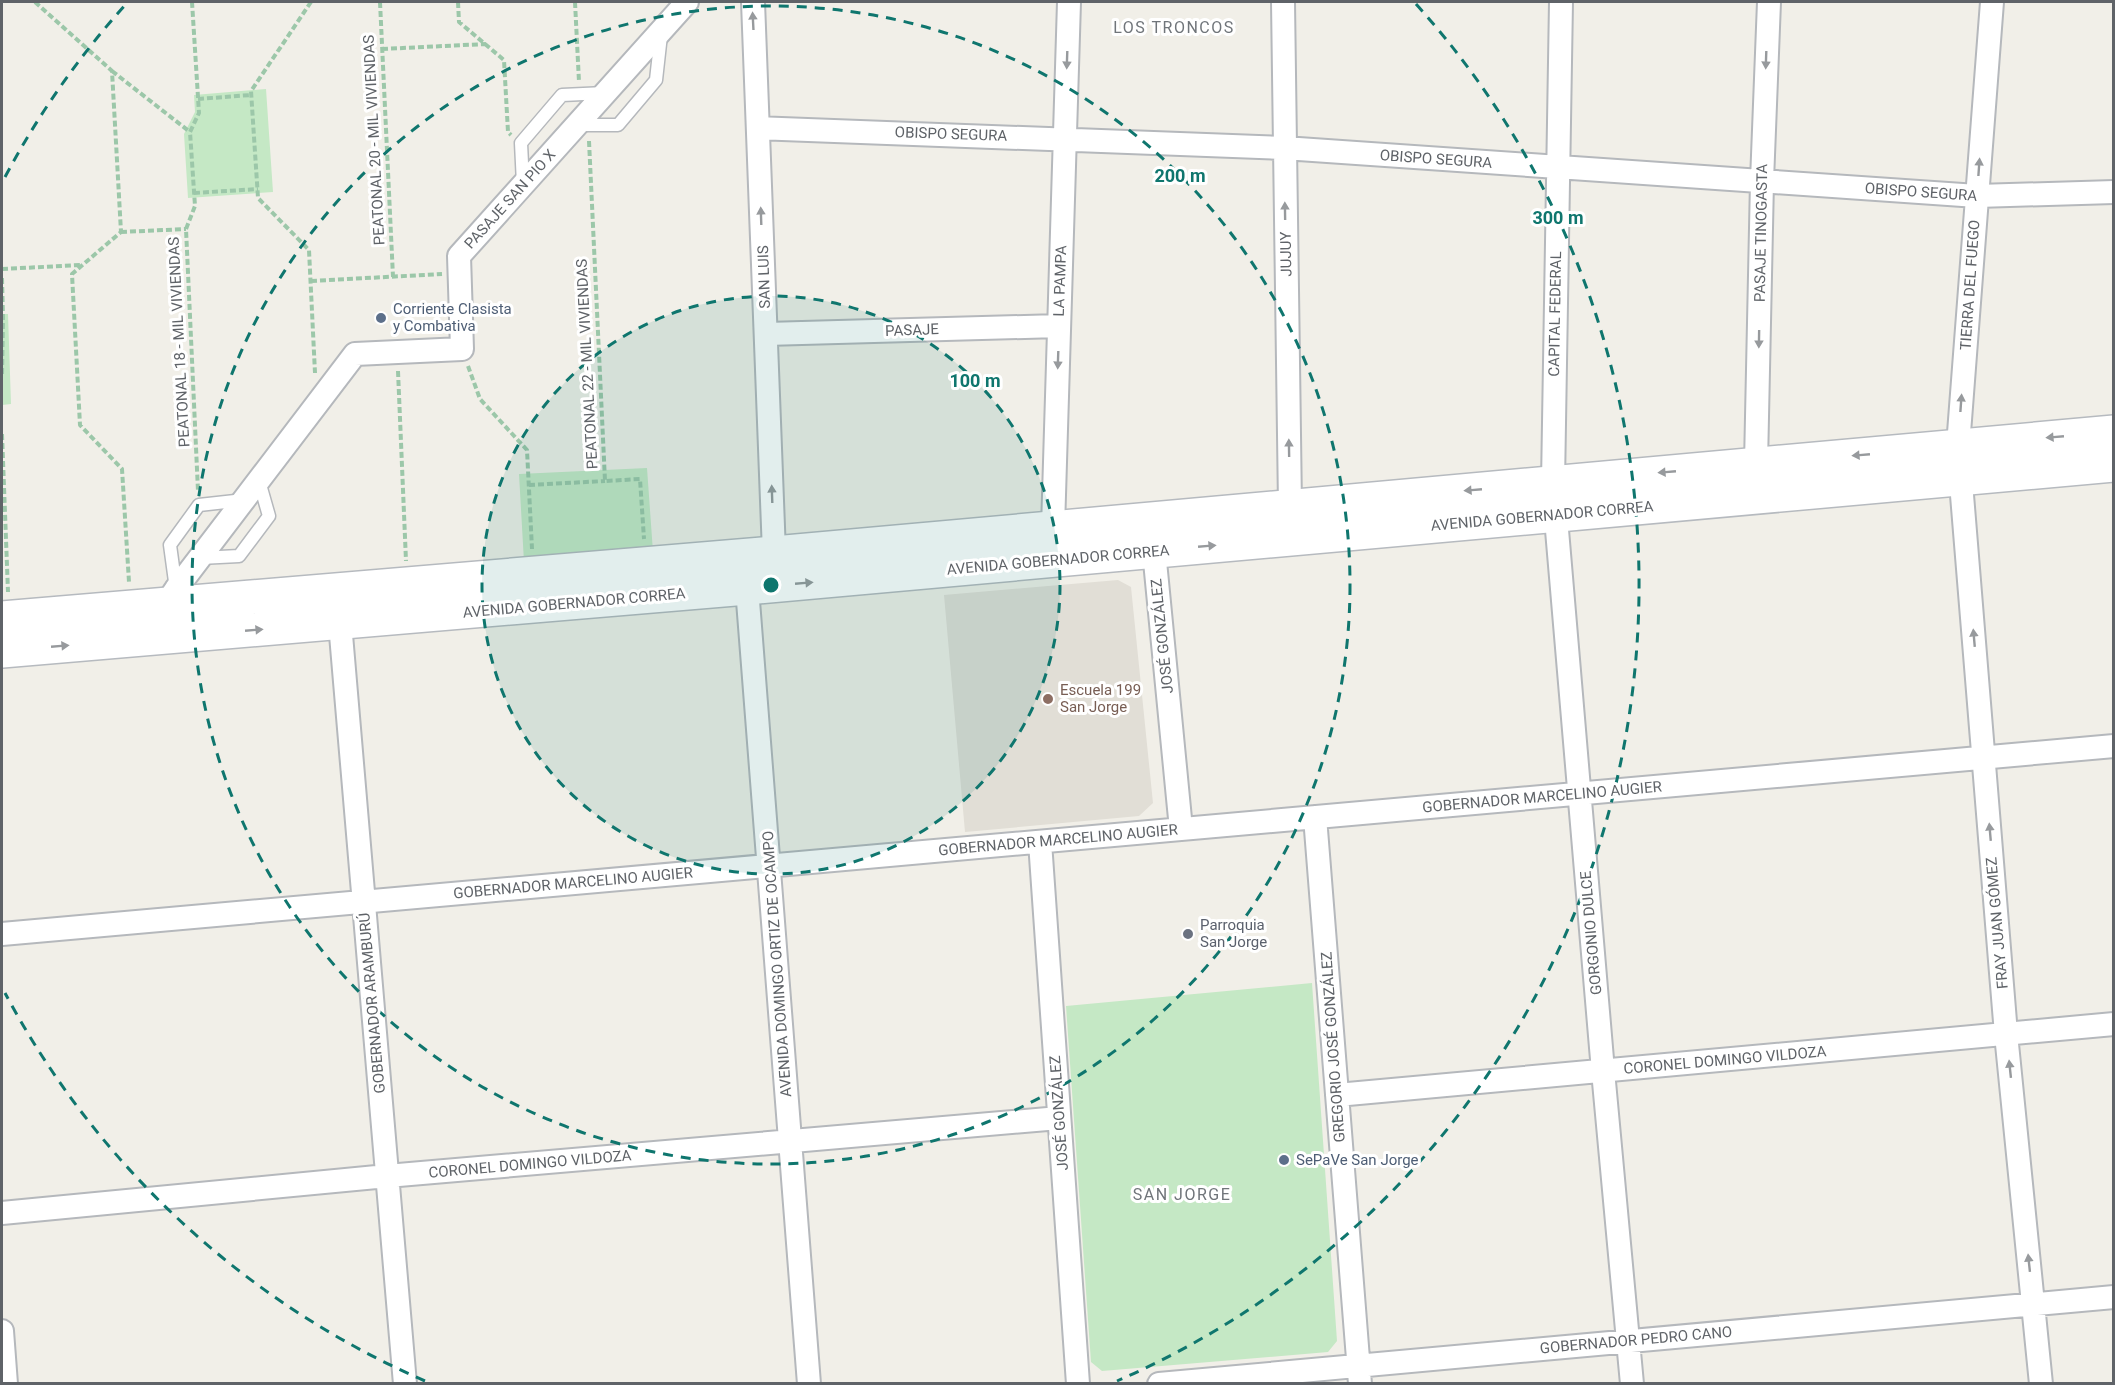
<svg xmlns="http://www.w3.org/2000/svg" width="2115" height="1385" viewBox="0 0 2115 1385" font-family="Roboto,sans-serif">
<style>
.education{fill:#e1ded6}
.green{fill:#c5e8c5}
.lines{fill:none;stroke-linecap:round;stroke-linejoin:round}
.service-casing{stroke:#b5b8bc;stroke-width:15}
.minor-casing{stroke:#b5b8bc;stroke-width:26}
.secondary-casing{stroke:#b6babf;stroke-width:36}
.path{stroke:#9cc7a9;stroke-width:4;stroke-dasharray:6 3;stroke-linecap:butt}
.service{stroke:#fff;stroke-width:12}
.minor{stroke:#fff;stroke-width:22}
.secondary{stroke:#fff;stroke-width:33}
.oneway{fill:#979a9d}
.ring{fill:none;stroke:#0f766e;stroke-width:3;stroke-dasharray:10 8}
.service-dot{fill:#5c6f8a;stroke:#fff;stroke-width:2}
.education-dot{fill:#8d6e63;stroke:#fff;stroke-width:2}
.worship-dot{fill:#6b7280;stroke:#fff;stroke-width:2}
.labels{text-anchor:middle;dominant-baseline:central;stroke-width:6;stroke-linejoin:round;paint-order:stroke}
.street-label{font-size:15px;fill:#5f6368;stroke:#fff}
.service-label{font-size:15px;fill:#4e5e75;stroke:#fff;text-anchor:start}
.education-label{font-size:15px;fill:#785e54;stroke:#fff;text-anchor:start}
.worship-label{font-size:15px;fill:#5b616d;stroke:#fff;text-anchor:start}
.neighbourhood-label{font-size:16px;letter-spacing:1.5px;fill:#70757a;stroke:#fff}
.centre{fill:#0f766e;stroke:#fff;stroke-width:3}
.ring-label{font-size:18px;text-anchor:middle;font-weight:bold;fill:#0f766e;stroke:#fff;stroke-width:6;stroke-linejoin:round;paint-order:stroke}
</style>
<rect width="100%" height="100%" fill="#f1efe8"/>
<!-- education -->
<path class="education" d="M 1118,580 L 1131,587 L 1153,803 L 1139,816 L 965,832 L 944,595 Z"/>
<!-- green -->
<path class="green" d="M 266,89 L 273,192 L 188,198 L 184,134 L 195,112 L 194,95 Z
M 2,314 L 8,314 L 11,404 L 2,405 Z
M 647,468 L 653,552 L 524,562 L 519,474 Z
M 1312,983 L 1337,1341 L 1328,1352 L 1102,1371 L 1091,1362 L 1066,1006 Z"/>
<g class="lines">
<defs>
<path id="service" d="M 578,125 L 618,125 L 656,80 L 661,35
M 523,184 L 521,143 L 562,95 L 605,93
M 200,558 L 239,556 L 269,516 L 259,481
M 176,589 L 170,545 L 199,505 L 244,500"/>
<path id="minor" d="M 753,2 L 774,553 L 747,588 L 809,1384
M 1283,2 L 1290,506
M 1561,2 L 1553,483 L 1603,1071 L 1632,1384
M 1992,2 L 1958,446 L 2006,1034 L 2041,1384
M 758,128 L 1284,148 L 1977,196 L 2114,192
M 766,334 L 1059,326
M 1756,464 L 1762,181 L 1769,2
M 1055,540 L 1053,528 L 1069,2
M 1154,551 L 1181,829
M 162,610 L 176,589 L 355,354 L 462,349 L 459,256 L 687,2
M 340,623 L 405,1384
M 1315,817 L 1360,1384
M 1040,842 L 1078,1384
M 2,934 L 2114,746
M 1337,1095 L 2114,1024
M 2,1213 L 387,1176 L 1059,1118
M 2,1331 L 6,1384
M 1159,1384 L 2114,1297"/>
<path id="secondary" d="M 2,618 L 774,553 L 2114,432
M 2,651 L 747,588 L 2114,465"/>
</defs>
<!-- service casing -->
<use href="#service" class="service-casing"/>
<!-- minor casing -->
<use href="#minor" class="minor-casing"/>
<!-- secondary casing -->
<use href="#secondary" class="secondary-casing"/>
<!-- path -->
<path class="path" d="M 35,2 L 112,71 L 121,232 L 72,274 L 80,425 L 122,469 L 129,582
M 192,2 L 199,113 L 190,132 L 195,206 L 186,229 L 198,491
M 311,2 L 251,91 L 258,198 L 309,250 L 315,373
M 380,2 L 393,277
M 458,2 L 459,22 L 504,60 L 508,132 L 511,135
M 575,2 L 579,82
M 382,49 L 486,44
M 112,71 L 190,132
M 198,99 L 251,95
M 589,141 L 605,481 L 640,479 L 644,539
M 194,193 L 258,189
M 121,232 L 186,229
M 2,269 L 81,265
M 2,278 L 3,318 L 2,376
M 311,281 L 442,274
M 468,366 L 480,399 L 527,450 L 532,549
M 398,371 L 406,561
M 2,434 L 8,592
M 529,485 L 605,481"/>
<!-- service -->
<use href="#service" class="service"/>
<!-- minor -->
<use href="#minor" class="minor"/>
<!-- secondary -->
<use href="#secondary" class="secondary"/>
</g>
<!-- one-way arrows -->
<defs><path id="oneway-solid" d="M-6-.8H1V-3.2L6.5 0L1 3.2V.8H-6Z" transform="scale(1.5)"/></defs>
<g class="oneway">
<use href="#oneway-solid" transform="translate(753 21) rotate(-93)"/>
<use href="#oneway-solid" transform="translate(1067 60) rotate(92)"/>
<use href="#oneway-solid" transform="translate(1766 60) rotate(92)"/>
<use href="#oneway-solid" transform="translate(1979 167) rotate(-86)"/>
<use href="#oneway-solid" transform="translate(1285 211) rotate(-91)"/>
<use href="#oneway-solid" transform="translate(761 216) rotate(-92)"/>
<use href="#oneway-solid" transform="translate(1759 339) rotate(91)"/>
<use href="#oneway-solid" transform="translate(1058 360) rotate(92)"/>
<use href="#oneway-solid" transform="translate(1961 403) rotate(-86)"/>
<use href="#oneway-solid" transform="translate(2055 437) rotate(175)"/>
<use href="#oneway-solid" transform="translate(1289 448) rotate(-91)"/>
<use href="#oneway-solid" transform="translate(1861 455) rotate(175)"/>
<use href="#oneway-solid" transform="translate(1667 472) rotate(175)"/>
<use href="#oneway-solid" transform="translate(1473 490) rotate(175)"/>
<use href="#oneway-solid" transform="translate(772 494) rotate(-92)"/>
<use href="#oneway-solid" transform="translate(1207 546) rotate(-5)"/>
<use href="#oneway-solid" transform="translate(804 583) rotate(-5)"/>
<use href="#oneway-solid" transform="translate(254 630) rotate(-5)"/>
<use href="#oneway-solid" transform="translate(1974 638) rotate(-95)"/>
<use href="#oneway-solid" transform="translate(60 646) rotate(-5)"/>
<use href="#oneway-solid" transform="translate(1990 832) rotate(-95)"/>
<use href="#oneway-solid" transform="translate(2010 1069) rotate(-96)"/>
<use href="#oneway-solid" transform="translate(2029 1263) rotate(-96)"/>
</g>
<!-- distance rings -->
<circle cx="771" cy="585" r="289" fill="#0f766e" fill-opacity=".12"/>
<g class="ring">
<circle cx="771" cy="585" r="289"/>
<circle cx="771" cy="585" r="579"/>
<path d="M425 1381A868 868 0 0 1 5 993M5 177A868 868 0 0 1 126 4M1416 4A868 868 0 0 1 1117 1381"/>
</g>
<!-- markers -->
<g class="service-dot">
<circle cx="381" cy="318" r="6"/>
<circle cx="1284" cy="1160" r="6"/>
</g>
<circle class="education-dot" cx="1048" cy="699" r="6"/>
<circle class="worship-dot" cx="1188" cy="934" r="6"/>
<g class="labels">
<!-- street labels -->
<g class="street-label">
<text transform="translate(951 134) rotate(2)">OBISPO SEGURA</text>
<text transform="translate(374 140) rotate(-93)">PEATONAL 20 - MIL VIVIENDAS</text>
<text transform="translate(1436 159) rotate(4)">OBISPO SEGURA</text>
<text transform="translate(1921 192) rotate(4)">OBISPO SEGURA</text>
<text transform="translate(510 199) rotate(-48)">PASAJE SAN PIO X</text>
<text transform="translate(1761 233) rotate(-89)">PASAJE TINOGASTA</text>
<text transform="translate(1286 254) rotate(-91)">JUJUY</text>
<text transform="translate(764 277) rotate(-92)">SAN LUIS</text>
<text transform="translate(1060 281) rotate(-88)">LA PAMPA</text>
<text transform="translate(1970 285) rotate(-86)">TIERRA DEL FUEGO</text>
<text transform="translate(1555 314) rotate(-89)">CAPITAL FEDERAL</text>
<text transform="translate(912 330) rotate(-2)">PASAJE</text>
<text transform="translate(179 342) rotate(-93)">PEATONAL 18 - MIL VIVIENDAS</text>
<text transform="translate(587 364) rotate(-93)">PEATONAL 22 - MIL VIVIENDAS</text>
<text transform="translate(1542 516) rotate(-5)">AVENIDA GOBERNADOR CORREA</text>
<text transform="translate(1058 560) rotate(-5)">AVENIDA GOBERNADOR CORREA</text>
<text transform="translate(574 603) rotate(-5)">AVENIDA GOBERNADOR CORREA</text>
<text transform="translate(1162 636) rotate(-96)">JOSÉ GONZÁLEZ</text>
<text transform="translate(1542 797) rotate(-5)">GOBERNADOR MARCELINO AUGIER</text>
<text transform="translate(1058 840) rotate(-5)">GOBERNADOR MARCELINO AUGIER</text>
<text transform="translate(573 883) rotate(-5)">GOBERNADOR MARCELINO AUGIER</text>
<text transform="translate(1997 923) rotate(-95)">FRAY JUAN GÓMEZ</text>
<text transform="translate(1591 933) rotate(-95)">GORGONIO DULCE</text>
<text transform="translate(777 964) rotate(-94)">AVENIDA DOMINGO ORTIZ DE OCAMPO</text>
<text transform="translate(372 1003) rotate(-95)">GOBERNADOR ARAMBURÚ</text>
<text transform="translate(1333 1047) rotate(-94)">GREGORIO JOSÉ GONZÁLEZ</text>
<text transform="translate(1725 1060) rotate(-5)">CORONEL DOMINGO VILDOZA</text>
<text transform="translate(1059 1113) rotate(-94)">JOSÉ GONZÁLEZ</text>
<text transform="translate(530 1164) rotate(-5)">CORONEL DOMINGO VILDOZA</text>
<text transform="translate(1636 1340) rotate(-5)">GOBERNADOR PEDRO CANO</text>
</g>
<!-- service labels -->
<g class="service-label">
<text x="393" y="309">Corriente Clasista<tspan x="393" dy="17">y Combativa</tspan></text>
<text x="1296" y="1160">SePaVe San Jorge</text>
</g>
<!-- education labels -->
<g class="education-label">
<text x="1060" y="690">Escuela 199<tspan x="1060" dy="17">San Jorge</tspan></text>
</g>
<!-- worship labels -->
<g class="worship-label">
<text x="1200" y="925">Parroquia<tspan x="1200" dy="17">San Jorge</tspan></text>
</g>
<!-- neighbourhood labels -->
<g class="neighbourhood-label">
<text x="1174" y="27">LOS TRONCOS</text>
<text x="1182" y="1194">SAN JORGE</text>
</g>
</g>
<circle cx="771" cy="585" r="9" class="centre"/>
<g class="ring-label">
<text x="1180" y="182">200 m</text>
<text x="1558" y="224">300 m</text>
<text x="975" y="387">100 m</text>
</g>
<!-- border -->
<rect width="2115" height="1385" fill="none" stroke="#5f6368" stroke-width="6"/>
</svg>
